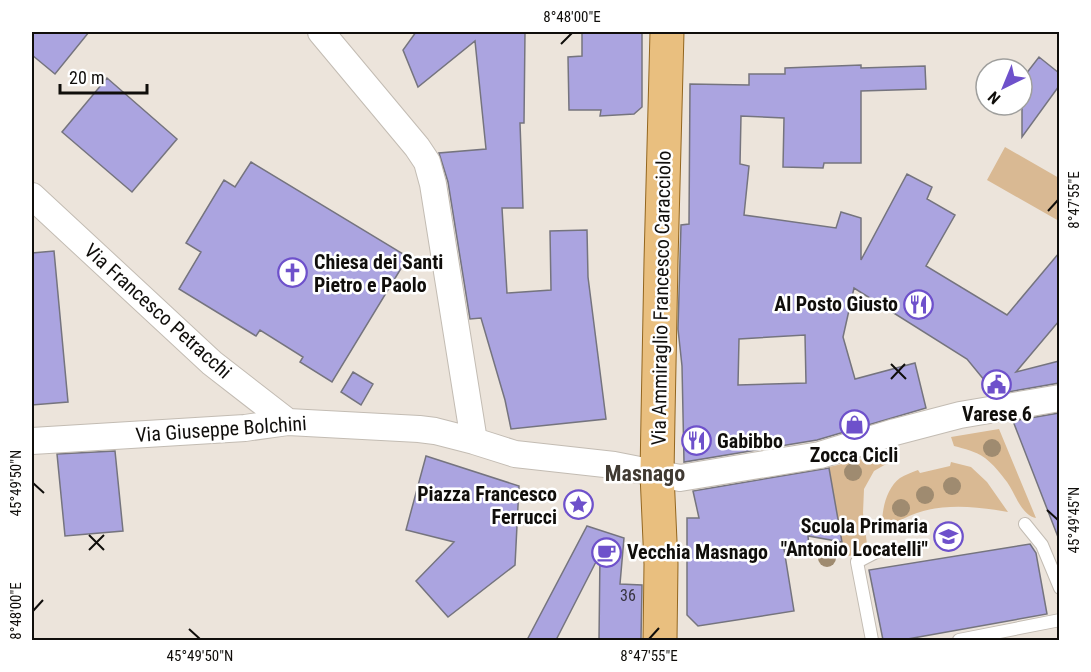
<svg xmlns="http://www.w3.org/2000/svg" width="1091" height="672" viewBox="0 0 1091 672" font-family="'Roboto Condensed',sans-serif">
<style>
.green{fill:#d9b993}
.building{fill:#aba4e0;stroke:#75747e;stroke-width:1.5;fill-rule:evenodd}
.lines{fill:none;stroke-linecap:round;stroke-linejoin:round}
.lane-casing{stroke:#c3bcb3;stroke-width:14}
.street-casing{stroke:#c3bcb3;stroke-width:28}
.primary-casing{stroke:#93661f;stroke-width:35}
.lane{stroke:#fff;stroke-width:12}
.street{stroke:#fff;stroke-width:26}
.primary{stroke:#e9bf7f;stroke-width:33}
.tree{fill:#9f8b70}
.ticks{fill:none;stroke:#100e0b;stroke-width:2}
.labels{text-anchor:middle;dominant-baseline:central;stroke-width:5;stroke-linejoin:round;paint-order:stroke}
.number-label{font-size:16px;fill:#373440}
.poi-label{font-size:20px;font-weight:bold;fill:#100e0b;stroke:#fff;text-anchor:start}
.street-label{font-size:20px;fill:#100e0b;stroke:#fff}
.quarter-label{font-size:22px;font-weight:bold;fill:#403a32;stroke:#fff}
.neatline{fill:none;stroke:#100e0b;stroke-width:2}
.ticks-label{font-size:15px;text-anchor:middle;fill:#100e0b}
</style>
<rect width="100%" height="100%" fill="#ece4db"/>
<!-- green -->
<path class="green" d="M 1005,147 L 1059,178 L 1059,221 L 987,180 Z
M 999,429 L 1036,518 C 1021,515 1015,493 1007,482 C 1001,474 993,464 985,458 C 975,451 965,449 954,446 L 951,437 Z
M 893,452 L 893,460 L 874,471 L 864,489 L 863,513 L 868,552 L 844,557 L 829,467 Z
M 951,462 L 971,467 L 987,482 L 1008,512 C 964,504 918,501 883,533 C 880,516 885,489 900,478 C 905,475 912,472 918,470 L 920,473 L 950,466 Z"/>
<!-- building -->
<path class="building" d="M 32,32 L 89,32 L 55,74 L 32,55 Z
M 416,32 L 525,32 L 524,123 L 520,123 L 523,208 L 502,208 L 507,293 L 551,290 L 550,231 L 587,230 L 588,277 L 606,419 L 511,429 L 505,400 L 481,318 L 470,319 L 448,182 L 439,153 L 486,149 L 475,41 L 418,87 L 403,50 Z
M 582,32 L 642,32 L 642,107 L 634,114 L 600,116 L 601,110 L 569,110 L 568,57 L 582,56 Z
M 1039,57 L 1059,73 L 1059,86 L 1022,137 L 1022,79 Z
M 861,65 L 861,68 L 925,66 L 926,89 L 861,91 L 861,163 L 824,163 L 823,168 L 783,167 L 784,118 L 741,116 L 740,164 L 749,166 L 744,215 L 836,228 L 841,212 L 861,218 L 861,260 L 907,174 L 932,187 L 927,199 L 955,215 L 926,266 L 1007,315 L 1059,253 L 1059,321 L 1016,372 L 1059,361 L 1059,383 L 1002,393 L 1001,390 L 998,393 L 994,394 L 985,381 L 967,359 L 854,288 L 843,337 L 855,379 L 915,363 L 926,408 L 817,440 L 684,462 L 682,366 L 678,329 L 681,225 L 689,224 L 690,84 L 749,85 L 749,74 L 785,74 L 785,68 ZM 805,335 L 806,383 L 738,385 L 739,339 Z
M 107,78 L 177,139 L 132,192 L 62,132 Z
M 251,162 L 408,257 L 332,382 L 300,362 L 303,357 L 260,330 L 256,336 L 179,289 L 201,252 L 186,243 L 224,180 L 235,187 Z
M 54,251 L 68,402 L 32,405 L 32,253 Z
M 353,372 L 373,384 L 361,405 L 341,392 Z
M 1059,413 L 1059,537 L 1058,537 L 1013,421 Z
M 115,451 L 123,531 L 65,536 L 57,454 Z
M 426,456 L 519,486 L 515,565 L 448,617 L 416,581 L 454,542 L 406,530 Z
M 829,468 L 842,542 L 808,536 L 809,547 L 784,549 L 794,611 L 698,626 L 687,615 L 687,518 L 699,518 L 693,491 Z
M 587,526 L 624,538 L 620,584 L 642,585 L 641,640 L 599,640 L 600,554 L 556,640 L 527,640 Z
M 1030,544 L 1036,553 L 1047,614 L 902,640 L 883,640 L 869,570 Z"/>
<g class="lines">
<defs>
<path id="lane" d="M 1025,524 L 1042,545 L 1060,588
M 872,640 L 857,562 L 878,551
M 959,640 L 1060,620"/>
<path id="street" d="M 321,32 L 417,147 L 427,162 L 433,184 L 474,441
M 32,196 L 212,363 L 288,422
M 32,441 L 245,428 L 288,422 L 419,429 L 435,431 L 474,441 L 515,454 L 614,465 L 680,478 L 820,455 L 895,432 L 960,415 L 1060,398"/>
<path id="primary" d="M 660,640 L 661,564 L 657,474 L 658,417 L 661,261 L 667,32"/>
</defs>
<!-- lane casing -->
<use href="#lane" class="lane-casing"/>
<!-- street casing -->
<use href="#street" class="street-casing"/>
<!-- primary casing -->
<use href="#primary" class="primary-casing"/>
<!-- lane -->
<use href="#lane" class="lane"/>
<!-- street -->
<use href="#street" class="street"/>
<!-- primary -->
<use href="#primary" class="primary"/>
</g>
<!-- trees -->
<g class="tree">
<circle cx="992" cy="448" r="9"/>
<circle cx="853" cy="472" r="9"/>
<circle cx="952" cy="486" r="9"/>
<circle cx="925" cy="495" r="9"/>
<circle cx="901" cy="508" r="9"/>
<circle cx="827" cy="558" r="9"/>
</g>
<!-- ticks -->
<path class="ticks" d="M 561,44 L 572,33M 1048,211 L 1058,200M 891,364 L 906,379M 891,379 L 905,364M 33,483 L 44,493M 1047,510 L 1058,520M 89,535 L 104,550M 89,550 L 104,535M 33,611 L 43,600M 189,629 L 200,639M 649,639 L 659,628"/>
<!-- icons -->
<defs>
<symbol id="church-ring" viewBox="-11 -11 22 22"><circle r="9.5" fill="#fff" stroke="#6e51cb" stroke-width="1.5"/><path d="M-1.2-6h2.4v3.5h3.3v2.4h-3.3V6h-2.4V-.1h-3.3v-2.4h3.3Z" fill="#6e51cb"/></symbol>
<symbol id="restaurant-ring" viewBox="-11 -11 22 22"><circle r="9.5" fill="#fff" stroke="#6e51cb" stroke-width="1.5"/><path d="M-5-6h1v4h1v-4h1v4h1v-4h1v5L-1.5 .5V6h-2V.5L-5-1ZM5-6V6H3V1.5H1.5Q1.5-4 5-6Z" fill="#6e51cb"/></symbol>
<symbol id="civic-ring" viewBox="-11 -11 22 22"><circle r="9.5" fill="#fff" stroke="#6e51cb" stroke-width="1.5"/><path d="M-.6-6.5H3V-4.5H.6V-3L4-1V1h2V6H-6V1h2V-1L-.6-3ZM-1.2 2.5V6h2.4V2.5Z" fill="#6e51cb"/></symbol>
<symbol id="shop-ring" viewBox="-11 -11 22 22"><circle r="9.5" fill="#fff" stroke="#6e51cb" stroke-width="1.5"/><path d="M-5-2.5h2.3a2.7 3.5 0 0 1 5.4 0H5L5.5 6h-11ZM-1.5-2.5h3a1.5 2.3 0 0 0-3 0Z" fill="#6e51cb"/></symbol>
<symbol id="sight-ring" viewBox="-11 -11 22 22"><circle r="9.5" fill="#fff" stroke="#6e51cb" stroke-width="1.5"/><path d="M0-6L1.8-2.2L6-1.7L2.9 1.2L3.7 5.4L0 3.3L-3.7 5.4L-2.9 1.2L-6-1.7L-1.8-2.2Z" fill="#6e51cb"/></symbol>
<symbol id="school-ring" viewBox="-11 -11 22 22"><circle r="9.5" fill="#fff" stroke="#6e51cb" stroke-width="1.5"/><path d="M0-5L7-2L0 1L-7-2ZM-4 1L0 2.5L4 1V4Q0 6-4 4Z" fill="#6e51cb"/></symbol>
<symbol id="cafe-ring" viewBox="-11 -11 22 22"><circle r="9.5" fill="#fff" stroke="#6e51cb" stroke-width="1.5"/><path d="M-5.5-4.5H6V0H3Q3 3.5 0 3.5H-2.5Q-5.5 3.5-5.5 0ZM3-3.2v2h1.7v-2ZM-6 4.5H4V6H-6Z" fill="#6e51cb"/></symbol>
</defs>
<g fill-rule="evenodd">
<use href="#church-ring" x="276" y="256" width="33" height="33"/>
<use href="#restaurant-ring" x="902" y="288" width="33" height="33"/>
<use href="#civic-ring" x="980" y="368" width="33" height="33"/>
<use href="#shop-ring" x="838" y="408" width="33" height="33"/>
<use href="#restaurant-ring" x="680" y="424" width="33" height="33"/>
<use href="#sight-ring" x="562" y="488" width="33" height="33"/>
<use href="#school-ring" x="932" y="520" width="33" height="33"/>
<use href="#cafe-ring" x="590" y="536" width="33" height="33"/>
</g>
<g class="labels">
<!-- number labels -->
<g class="number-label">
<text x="628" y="595">36</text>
</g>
<!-- poi labels -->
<g class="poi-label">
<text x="314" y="262">Chiesa dei Santi<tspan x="314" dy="23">Pietro e Paolo</tspan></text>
<text x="898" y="304" text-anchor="end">Al Posto Giusto</text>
<text x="997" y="414" text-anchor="middle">Varese 6</text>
<text x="717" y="441">Gabibbo</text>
<text x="854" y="455" text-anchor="middle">Zocca Cicli</text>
<text x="557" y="494" text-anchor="end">Piazza Francesco<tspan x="557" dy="23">Ferrucci</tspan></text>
<text x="928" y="526" text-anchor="end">Scuola Primaria<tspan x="928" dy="23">"Antonio Locatelli"</tspan></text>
<text x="627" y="552">Vecchia Masnago</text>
</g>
<!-- street labels -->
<g class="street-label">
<text transform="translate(661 298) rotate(-89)">Via Ammiraglio Francesco Caracciolo</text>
<text transform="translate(158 311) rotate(42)">Via Francesco Petracchi</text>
<text transform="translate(221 429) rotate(-4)">Via Giuseppe Bolchini</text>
</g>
<!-- quarter labels -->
<g class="quarter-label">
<text x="645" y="473">Masnago</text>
</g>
</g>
<!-- border -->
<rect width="1091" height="672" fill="none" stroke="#ffffff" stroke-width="66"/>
<!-- north arrow -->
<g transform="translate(1004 87) rotate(223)"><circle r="28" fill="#ffffff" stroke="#9f9f9d" stroke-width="1.5"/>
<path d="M0-4.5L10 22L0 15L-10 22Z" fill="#6e51cb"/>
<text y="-9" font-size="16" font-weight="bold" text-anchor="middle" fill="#100e0b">N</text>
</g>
<!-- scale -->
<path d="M60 84v9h87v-9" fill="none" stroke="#100e0b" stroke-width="3"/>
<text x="69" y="84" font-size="18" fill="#100e0b" stroke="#ffffff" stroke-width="4.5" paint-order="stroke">20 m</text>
<rect x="33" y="33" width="1025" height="606" class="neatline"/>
<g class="ticks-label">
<text x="572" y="22">8°48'00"E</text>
<text transform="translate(1074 200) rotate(-90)" y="5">8°47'55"E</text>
<text transform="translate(16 483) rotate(-90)" y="5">45°49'50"N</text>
<text transform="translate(1074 520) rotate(-90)" y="5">45°49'45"N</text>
<text transform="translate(16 611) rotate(-90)" y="5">8°48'00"E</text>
<text x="200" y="661">45°49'50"N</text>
<text x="649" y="661">8°47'55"E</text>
</g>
</svg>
